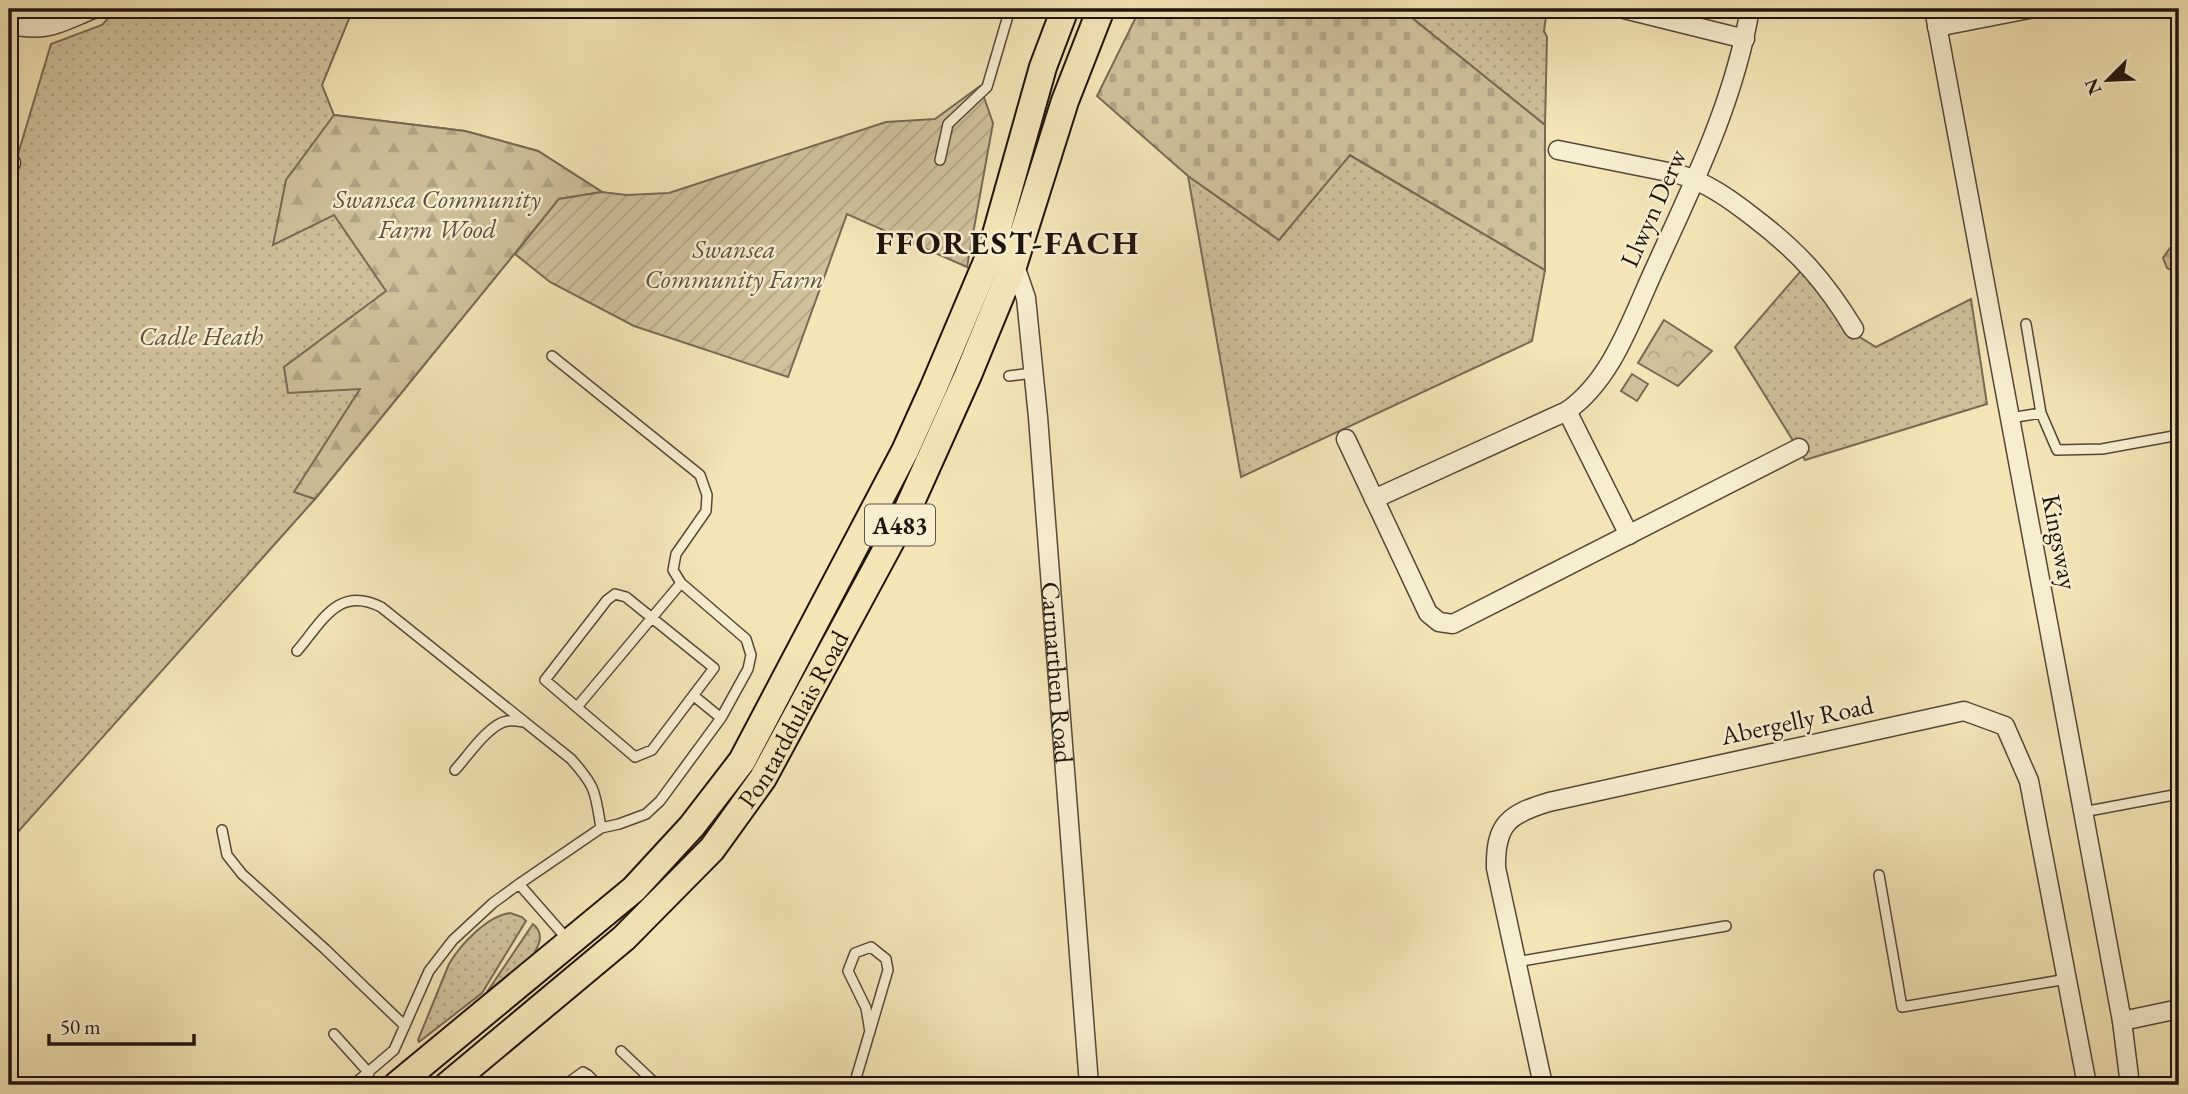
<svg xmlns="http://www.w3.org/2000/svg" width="2188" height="1094" viewBox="0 0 2188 1094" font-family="'EB Garamond',serif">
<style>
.grass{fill:url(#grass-dots);stroke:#786a54;stroke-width:2}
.forest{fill:url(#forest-firs);stroke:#786a54;stroke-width:2}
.cemetery{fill:url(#cemetery-stones);stroke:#786a54;stroke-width:2}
.park{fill:url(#park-crowns);stroke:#786a54;stroke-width:2}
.garden{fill:url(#garden-furrows);stroke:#786a54;stroke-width:2}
.pitch{fill:#cfc19a;stroke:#786a54;stroke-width:2}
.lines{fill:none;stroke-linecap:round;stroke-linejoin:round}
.lane-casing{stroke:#554839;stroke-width:12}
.street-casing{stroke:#554839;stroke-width:21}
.primary-casing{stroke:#20140f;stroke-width:30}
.lane{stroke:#f7eed0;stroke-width:9}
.street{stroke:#f7eed0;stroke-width:18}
.primary{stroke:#f3e5b6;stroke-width:26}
.labels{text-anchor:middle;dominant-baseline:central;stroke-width:5;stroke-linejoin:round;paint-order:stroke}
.shield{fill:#f7eed0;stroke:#605549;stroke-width:2}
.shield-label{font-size:24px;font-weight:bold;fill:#20140f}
.park-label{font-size:26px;font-style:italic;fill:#5d5140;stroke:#f7eed0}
.street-label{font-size:26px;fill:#20140f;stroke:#f7eed0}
.district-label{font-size:33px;font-weight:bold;letter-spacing:2px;fill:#20140f;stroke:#f7eed0}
</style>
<defs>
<pattern id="grass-dots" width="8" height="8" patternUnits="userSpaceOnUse" patternTransform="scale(1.75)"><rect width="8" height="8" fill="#cfc19a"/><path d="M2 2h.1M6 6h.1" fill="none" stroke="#b1a584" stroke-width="1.8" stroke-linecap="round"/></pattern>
<pattern id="forest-firs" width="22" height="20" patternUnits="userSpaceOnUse" patternTransform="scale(1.75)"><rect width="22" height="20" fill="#cfc19a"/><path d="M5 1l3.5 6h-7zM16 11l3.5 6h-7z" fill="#b1a584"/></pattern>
<pattern id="cemetery-stones" width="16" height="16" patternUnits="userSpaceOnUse" patternTransform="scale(1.75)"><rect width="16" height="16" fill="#cfc19a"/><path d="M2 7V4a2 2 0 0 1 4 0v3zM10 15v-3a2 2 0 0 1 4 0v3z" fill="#b1a584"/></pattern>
<pattern id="park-crowns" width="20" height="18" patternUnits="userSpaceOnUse" patternTransform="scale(1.75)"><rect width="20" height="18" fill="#cfc19a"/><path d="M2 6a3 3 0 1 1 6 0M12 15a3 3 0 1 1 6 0" fill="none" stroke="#b1a584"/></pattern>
<pattern id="garden-furrows" width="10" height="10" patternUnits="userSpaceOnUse" patternTransform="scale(1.75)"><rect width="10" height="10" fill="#cfc19a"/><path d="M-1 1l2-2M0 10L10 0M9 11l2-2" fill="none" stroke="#b1a584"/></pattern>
</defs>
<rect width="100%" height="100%" fill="#f3e5b6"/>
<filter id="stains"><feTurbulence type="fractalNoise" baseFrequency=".00286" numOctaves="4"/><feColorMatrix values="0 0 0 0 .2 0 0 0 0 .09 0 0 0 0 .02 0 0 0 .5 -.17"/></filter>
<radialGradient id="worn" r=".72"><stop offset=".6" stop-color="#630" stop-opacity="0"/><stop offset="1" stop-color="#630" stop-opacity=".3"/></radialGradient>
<!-- grass -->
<path class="grass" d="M 117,9 L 353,9 L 322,85 L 334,115 L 465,131 L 538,151 L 602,192 L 559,199 L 315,499 L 9,842 L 9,184 L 51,44 L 102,25 Z
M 1401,9 L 1547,9 L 1544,31 L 1547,37 L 1545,125 Z
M 1349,155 L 1545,270 L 1532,341 L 1241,477 L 1188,176 L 1279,240 Z
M 1806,265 L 1858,336 L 1876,347 L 1971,299 L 1987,404 L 1805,460 L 1735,347 Z
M 510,913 L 522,917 L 526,921 L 482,993 L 419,1042 L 418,1040 L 449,964 C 460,945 487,916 510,913 Z
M 533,924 C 559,944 504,986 487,992 Z"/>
<!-- forest -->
<path class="forest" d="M 334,115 L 465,131 L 538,151 L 602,192 L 559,199 L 315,499 L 294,492 L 360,389 L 288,393 L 284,367 L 386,291 L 334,215 L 273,245 L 286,180 Z
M 2179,242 L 2179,274 L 2167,268 L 2163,258 L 2170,248 Z"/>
<!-- cemetery -->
<path class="cemetery" d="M 1140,9 L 1401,9 L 1545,125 L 1545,270 L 1350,155 L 1279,240 L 1188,176 L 1097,96 Z"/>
<!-- park -->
<path class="park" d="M 1664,320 L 1712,351 L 1678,386 L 1638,363 Z"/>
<!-- garden -->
<path class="garden" d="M 980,86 L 993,123 L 967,267 L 847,214 L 788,377 L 634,326 L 550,282 L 515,254 L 559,199 L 602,192 L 626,195 L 669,193 L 886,122 L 935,119 Z"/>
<!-- pitch -->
<path class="pitch" d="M 1632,374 L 1648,384 L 1637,401 L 1621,391 Z"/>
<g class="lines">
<defs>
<path id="lane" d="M 620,9 L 635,13 L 656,11 L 658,9
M 940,160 L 948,124 L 987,87 L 1010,9
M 552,356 L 700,475 L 707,495 L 706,511 L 676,554 L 673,570 L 681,583 L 746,639 L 751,655 L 748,669 L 721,718
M 1009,376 L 1032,373
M 2041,413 L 2057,450 L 2102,449 L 2179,435
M 2010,418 L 2041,413 L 2026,324
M 615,594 L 626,597 L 714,668 L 652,750 L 635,757 L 545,680 L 607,600 Z
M 297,651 C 322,622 338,585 381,607 L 571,759 C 596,787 595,791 601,828
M 577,707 L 681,583
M 455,770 C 467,757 489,724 507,721 C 512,720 518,721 524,722
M 2083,812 L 2179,794
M 222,830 L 227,855 L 242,874 L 325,949 L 405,1026
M 1879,875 L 1902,1007 L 2067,979
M 519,884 L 601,828 L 619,824 L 646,814 L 660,801 L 721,718 L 694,696
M 1516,962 L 1726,926
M 334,1034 L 369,1073
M 621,1051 L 657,1085
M 353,1085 L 394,1050 L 429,971 L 453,940 L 493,903 L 519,884 L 568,940
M 565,1085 L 583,1072 L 588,1075 L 598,1085
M 854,1085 L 888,970 L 886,959 L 871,947 L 855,953 L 848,971 L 866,1008 L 870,1032"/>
<g id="street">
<path d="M 1624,9 L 1745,39"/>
<path d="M 1934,9 L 2122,1021 L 2130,1085"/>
<path d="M 9,25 C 49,32 57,24 93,9"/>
<path d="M 1937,27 L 2029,9"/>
<path d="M 1558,150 L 1678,174 C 1706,182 1730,199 1753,217 C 1798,251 1825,281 1854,329"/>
<path d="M 9,163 L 11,163"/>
<path id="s1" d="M 1012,262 L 1014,263 L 1026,298 L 1038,417 L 1089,1085"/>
<path d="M 1567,411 L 1629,535"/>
<path d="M 1346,439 L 1428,613 L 1439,622 L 1453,624 L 1799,448"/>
<path d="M 1374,499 L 1567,411 C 1613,379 1632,317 1655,268 C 1694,182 1734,102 1750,9"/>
<path d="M 2122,1021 L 2179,1009"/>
<path d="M 1543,1085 L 1496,868 C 1495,824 1509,814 1549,802 L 1964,711 L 2005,726 L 2029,781 L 2087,1085"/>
</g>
<g id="primary">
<path d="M 397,1085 L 634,889 L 692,826 L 742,761 L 905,451 L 933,389 L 991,252 L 1043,67 L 1065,9"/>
<path id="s2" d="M 448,1085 L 624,938 L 712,849 L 763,778 L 906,513 L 968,375 L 1014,263 L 1065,101 L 1101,9"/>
</g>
</defs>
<!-- lane casing -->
<use href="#lane" class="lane-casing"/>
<!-- street casing -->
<use href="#street" class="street-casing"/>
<!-- primary casing -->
<use href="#primary" class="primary-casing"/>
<!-- lane -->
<use href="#lane" class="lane"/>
<!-- street -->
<use href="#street" class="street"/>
<!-- primary -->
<use href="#primary" class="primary"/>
</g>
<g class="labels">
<!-- shield labels -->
<rect class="shield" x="865" y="504.5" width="70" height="41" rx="5"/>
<g class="shield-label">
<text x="900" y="525">A483</text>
</g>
<!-- park labels -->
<g class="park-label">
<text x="437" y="199">Swansea Community<tspan x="437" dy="30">Farm Wood</tspan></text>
<text x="734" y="249">Swansea<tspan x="734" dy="30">Community Farm</tspan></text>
<text x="201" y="336">Cadle Heath</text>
</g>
<!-- street labels -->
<g class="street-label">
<text transform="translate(1653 208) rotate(-66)">Llwyn Derw</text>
<text transform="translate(2060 542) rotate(79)">Kingsway</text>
<text stroke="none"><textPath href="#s1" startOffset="415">Carmarthen Road</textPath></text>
<text stroke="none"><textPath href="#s2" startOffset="508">Pontarddulais Road</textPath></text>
<text transform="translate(1797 720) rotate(-12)">Abergelly Road</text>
</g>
<!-- district labels -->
<g class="district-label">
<text x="1008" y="242">FFOREST-FACH</text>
</g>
</g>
<!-- margin -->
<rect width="2188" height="1094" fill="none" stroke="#f3e5b6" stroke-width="35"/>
<rect x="10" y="10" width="2167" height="1073" fill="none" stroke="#20140f" stroke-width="3.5"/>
<rect x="18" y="18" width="2153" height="1059" fill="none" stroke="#20140f" stroke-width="2"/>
<!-- north arrow -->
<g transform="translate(2108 80) rotate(246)" stroke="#f7eed0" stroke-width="5" paint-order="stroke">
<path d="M0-5L12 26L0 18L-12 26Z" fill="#20140f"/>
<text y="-10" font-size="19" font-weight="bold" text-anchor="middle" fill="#20140f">N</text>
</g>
<!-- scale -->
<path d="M49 1034v10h145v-10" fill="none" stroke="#20140f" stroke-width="3.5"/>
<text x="60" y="1034" font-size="21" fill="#20140f" stroke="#f7eed0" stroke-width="5" paint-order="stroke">50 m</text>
<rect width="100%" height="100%" filter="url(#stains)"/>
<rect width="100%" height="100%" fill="url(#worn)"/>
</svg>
